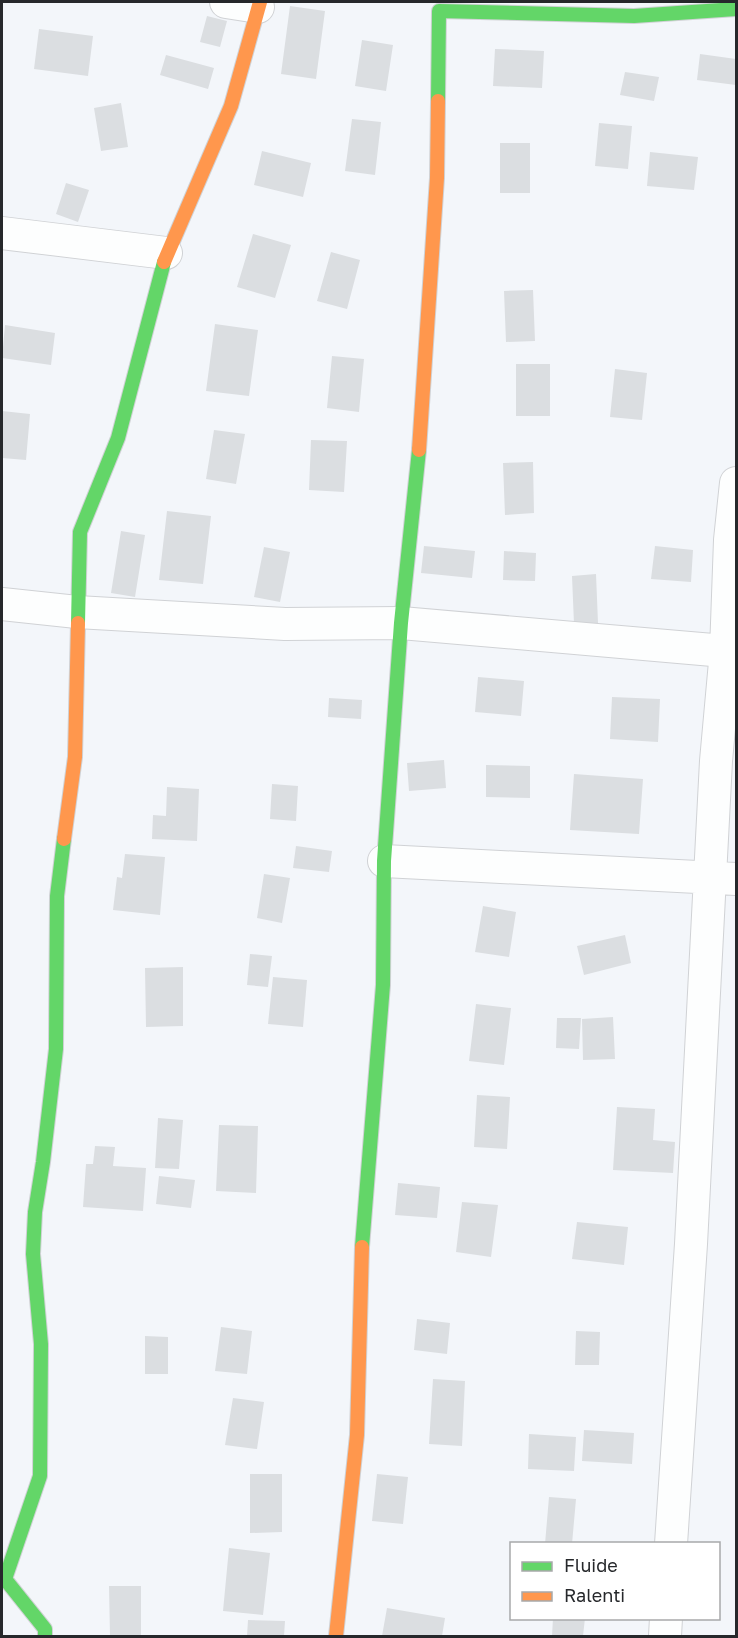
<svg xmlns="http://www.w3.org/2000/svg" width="738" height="1638" viewBox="0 0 738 1638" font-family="'Golos Text',sans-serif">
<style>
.building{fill:#dbdee1}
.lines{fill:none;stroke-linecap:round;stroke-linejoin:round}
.street-casing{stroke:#d0d2d5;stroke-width:34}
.fast-casing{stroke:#d0d2d5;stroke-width:16}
.slow-casing{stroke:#d0d2d5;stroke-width:16}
.street{stroke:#fdfefe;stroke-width:32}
.fast{stroke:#63d668;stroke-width:14}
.slow{stroke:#ff974d;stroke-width:14}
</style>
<rect width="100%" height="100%" fill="#f3f6fa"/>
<!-- building -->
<path class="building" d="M 290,6 L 325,11 L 316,79 L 281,74 Z
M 207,16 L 227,21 L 220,47 L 200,42 Z
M 39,29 L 93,36 L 88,76 L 34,69 Z
M 362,40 L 393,45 L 386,91 L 355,86 Z
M 495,49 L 544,51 L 542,88 L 493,86 Z
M 700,54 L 736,59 L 736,85 L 697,80 Z
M 166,55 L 214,68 L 208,89 L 160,75 Z
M 625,72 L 659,77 L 654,101 L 620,95 Z
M 121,103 L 128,147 L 101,151 L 94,108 Z
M 352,119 L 381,122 L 375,175 L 345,171 Z
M 599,123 L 632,126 L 628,169 L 595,166 Z
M 500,143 L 530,143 L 530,193 L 500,193 Z
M 262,151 L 311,163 L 303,197 L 254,185 Z
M 650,152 L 698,157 L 694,190 L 647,186 Z
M 66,183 L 89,190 L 78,222 L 56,214 Z
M 253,234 L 291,245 L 275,298 L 237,287 Z
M 331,252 L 360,260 L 347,309 L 317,301 Z
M 533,290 L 535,341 L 506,342 L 504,291 Z
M 215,324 L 258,330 L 249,396 L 206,391 Z
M 5,325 L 55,333 L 51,365 L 2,358 Z
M 332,356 L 364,359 L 359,412 L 327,408 Z
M 516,364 L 550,364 L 550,416 L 516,416 Z
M 615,369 L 647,373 L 642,420 L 610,417 Z
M 2,411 L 30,414 L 26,460 L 2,458 Z
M 214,430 L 245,434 L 236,484 L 206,479 Z
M 311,440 L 347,441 L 344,492 L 309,490 Z
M 533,462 L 534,513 L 505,515 L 503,463 Z
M 167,511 L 211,516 L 203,584 L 159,580 Z
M 121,531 L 145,535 L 135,597 L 111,593 Z
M 424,546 L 475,551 L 472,578 L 421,573 Z
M 655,546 L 693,550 L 691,582 L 651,579 Z
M 264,547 L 290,552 L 280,602 L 254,597 Z
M 504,551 L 536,553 L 535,581 L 503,580 Z
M 596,574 L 598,623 L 574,624 L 572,576 Z
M 478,677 L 524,681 L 521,716 L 475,712 Z
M 612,697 L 660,699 L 658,742 L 610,739 Z
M 329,698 L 362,700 L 361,719 L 328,717 Z
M 444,760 L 446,788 L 409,791 L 407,763 Z
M 486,765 L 530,766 L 530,798 L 486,797 Z
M 574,774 L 643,779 L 639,834 L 570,830 Z
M 272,784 L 298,786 L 296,821 L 270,819 Z
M 167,787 L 199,789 L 197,841 L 152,839 L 153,815 L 166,816 Z
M 296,846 L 332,851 L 329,872 L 293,868 Z
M 125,854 L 165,857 L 160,915 L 113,910 L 117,877 L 122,878 Z
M 264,874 L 290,878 L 282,923 L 257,918 Z
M 483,906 L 516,912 L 509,957 L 475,952 Z
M 625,935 L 631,963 L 584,975 L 577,946 Z
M 250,954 L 272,956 L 268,987 L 247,985 Z
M 183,967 L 183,1026 L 146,1027 L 145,968 Z
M 273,977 L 307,980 L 303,1027 L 268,1024 Z
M 476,1004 L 511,1008 L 504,1065 L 469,1061 Z
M 613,1017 L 615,1059 L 583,1060 L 582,1019 Z
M 557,1018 L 581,1018 L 579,1049 L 556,1048 Z
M 477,1095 L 510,1097 L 507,1149 L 474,1147 Z
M 617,1107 L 655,1109 L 653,1140 L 675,1142 L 673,1173 L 613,1170 Z
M 158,1118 L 183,1120 L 179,1169 L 155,1168 Z
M 219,1125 L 258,1126 L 256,1193 L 216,1191 Z
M 95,1146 L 115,1147 L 113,1166 L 146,1168 L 143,1211 L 83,1207 L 86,1164 L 93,1164 Z
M 159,1176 L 195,1180 L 191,1208 L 156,1204 Z
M 398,1183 L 440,1187 L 437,1218 L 395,1215 Z
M 462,1202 L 498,1205 L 491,1257 L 456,1252 Z
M 577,1222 L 628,1227 L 624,1265 L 572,1259 Z
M 417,1319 L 450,1323 L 447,1354 L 414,1350 Z
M 221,1327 L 252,1331 L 247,1374 L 215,1371 Z
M 576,1331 L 600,1332 L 599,1365 L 575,1365 Z
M 145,1336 L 168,1337 L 168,1374 L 145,1374 Z
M 433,1379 L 465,1381 L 462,1446 L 429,1444 Z
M 233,1398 L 264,1402 L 257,1449 L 225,1445 Z
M 584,1430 L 634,1433 L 632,1464 L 582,1461 Z
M 529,1434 L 576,1437 L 574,1471 L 528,1469 Z
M 250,1474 L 282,1474 L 282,1532 L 250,1533 Z
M 377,1474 L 408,1477 L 403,1524 L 372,1521 Z
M 549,1497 L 576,1499 L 572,1544 L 545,1544 Z
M 229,1548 L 270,1553 L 263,1615 L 223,1611 Z
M 109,1586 L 141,1586 L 141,1636 L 110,1636 Z
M 387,1608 L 445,1618 L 442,1636 L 382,1636 Z
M 553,1618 L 585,1618 L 583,1636 L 552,1636 Z
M 248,1620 L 285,1621 L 284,1636 L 247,1636 Z"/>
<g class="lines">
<defs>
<path id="street" d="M 226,2 L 258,7
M 2,233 L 166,253
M 2,604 L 77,612 L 285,624 L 401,623 L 736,652
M 384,861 L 736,879
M 671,1544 L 691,1244 L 716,761 L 726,651 L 730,540 L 736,483
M 665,1636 L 666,1618"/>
<path id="fast" d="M 438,101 L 439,11 L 634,16 L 736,9
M 78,623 L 80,532 L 118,438 L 164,262
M 362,1247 L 383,985 L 384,861 L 401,623 L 419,450
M 45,1636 L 45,1629 L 5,1579 L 40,1476 L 41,1344 L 33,1254 L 35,1212 L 43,1162 L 56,1049 L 57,896 L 64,839"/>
<path id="slow" d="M 164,262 L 231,106 L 260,2
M 419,450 L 437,178 L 438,101
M 64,839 L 75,757 L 78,623
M 336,1636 L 357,1435 L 362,1247"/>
</defs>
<!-- street casing -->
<use href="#street" class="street-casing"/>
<!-- fast casing -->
<use href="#fast" class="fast-casing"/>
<!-- slow casing -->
<use href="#slow" class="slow-casing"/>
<!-- street -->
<use href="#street" class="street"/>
<!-- fast -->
<use href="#fast" class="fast"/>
<!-- slow -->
<use href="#slow" class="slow"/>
</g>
<!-- border -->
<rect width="738" height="1638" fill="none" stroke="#26282b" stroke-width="6"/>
<!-- legend -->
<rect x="510" y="1542" width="210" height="78" fill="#ffffff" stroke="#a8a9aa" stroke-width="1.5"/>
<rect x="522" y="1562" width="30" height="9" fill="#63d668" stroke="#a8a9aa" stroke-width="1.5"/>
<text x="564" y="1572" font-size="18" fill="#26282b">Fluide</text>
<rect x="522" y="1592" width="30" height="9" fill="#ff974d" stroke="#a8a9aa" stroke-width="1.5"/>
<text x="564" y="1602" font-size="18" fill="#26282b">Ralenti</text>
</svg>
